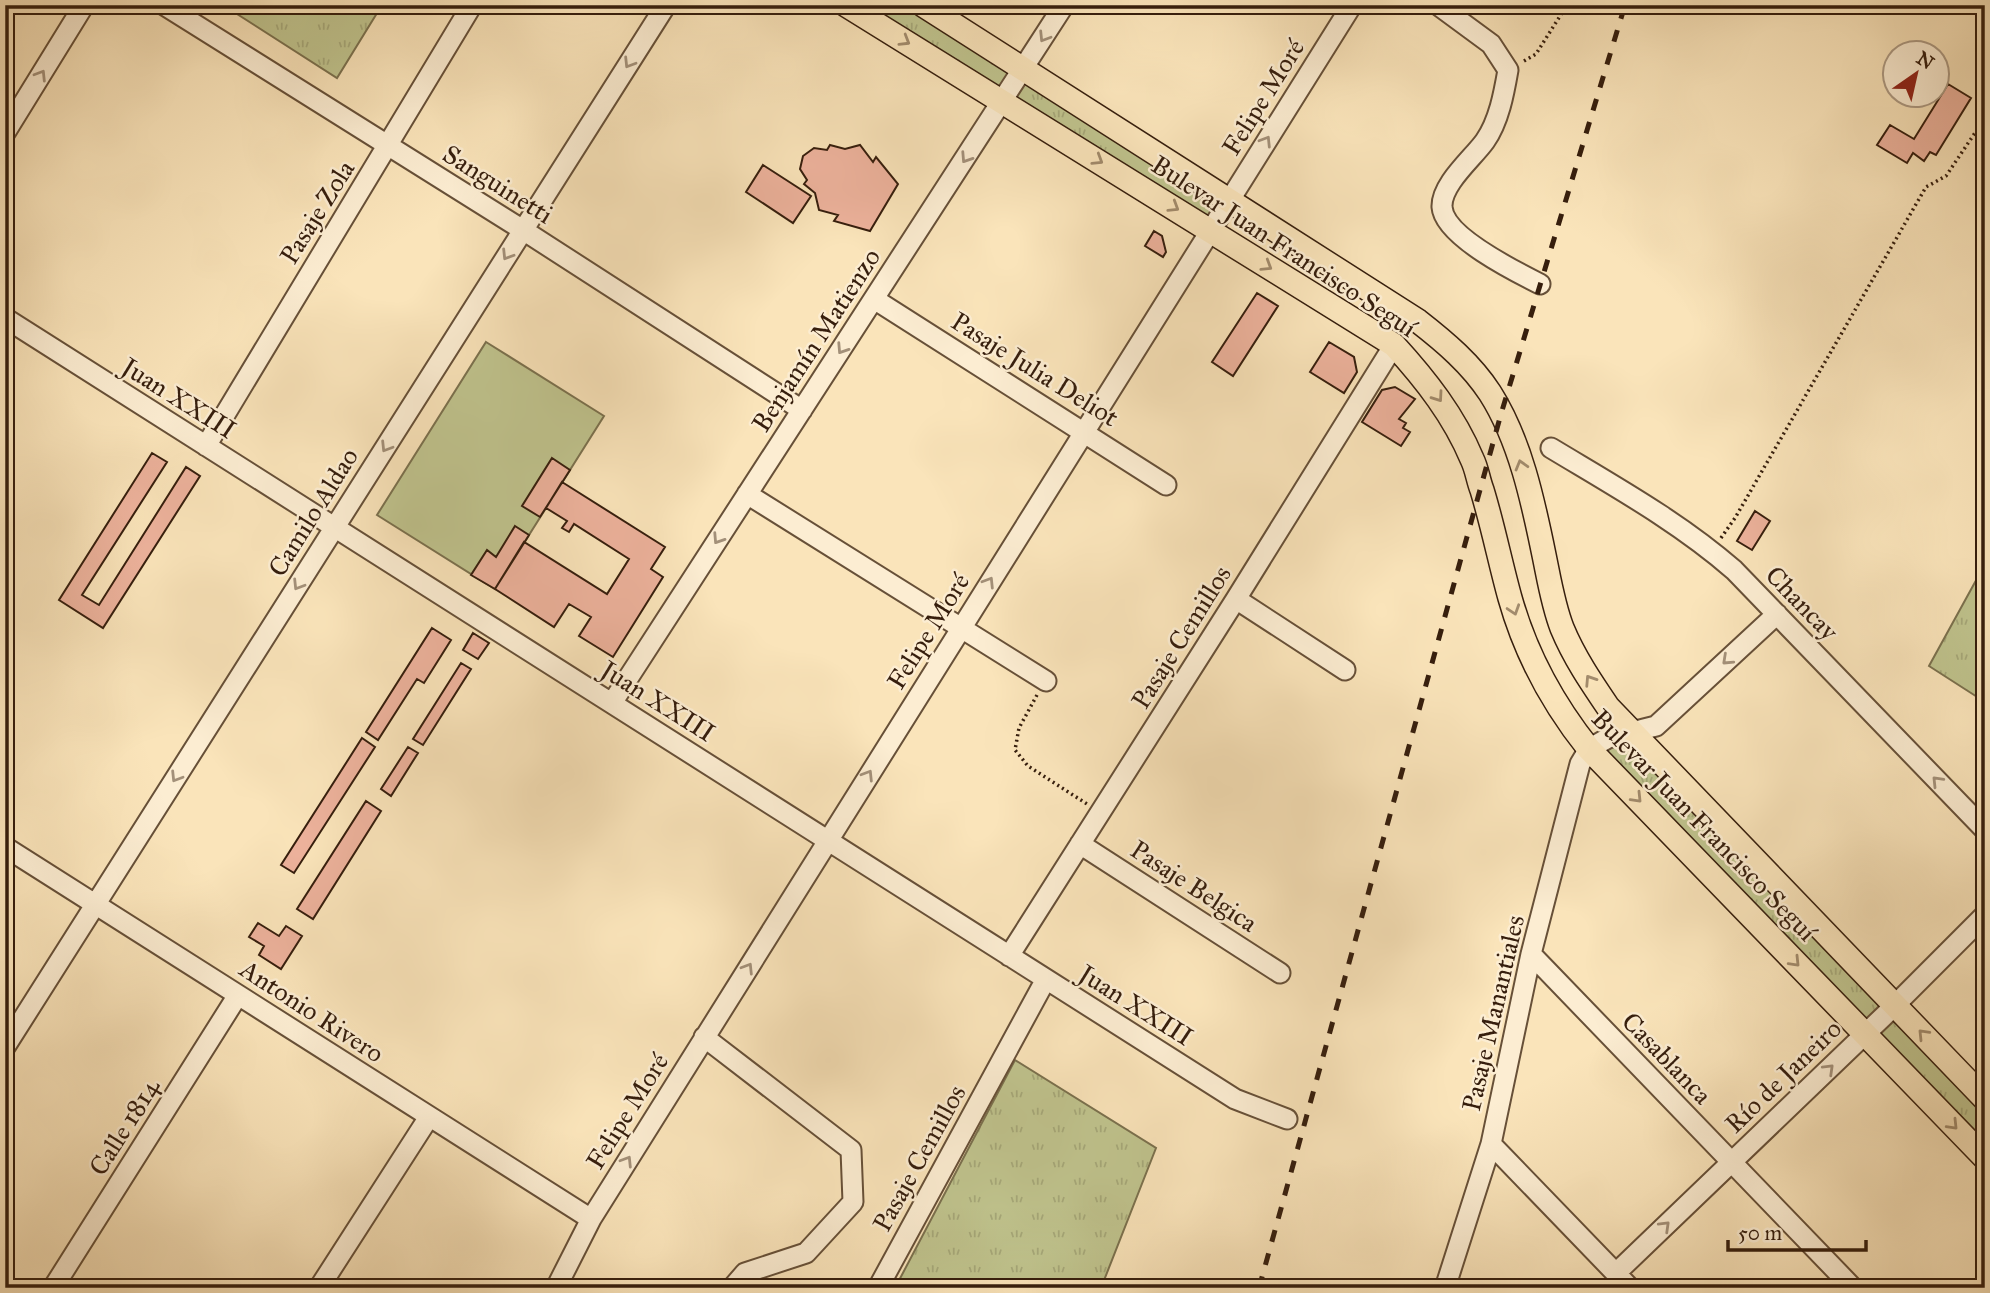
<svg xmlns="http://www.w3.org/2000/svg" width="1990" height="1293" viewBox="0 0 1990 1293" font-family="'IM FELL Great Primer',serif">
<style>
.grass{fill:url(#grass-tufts);stroke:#7b714e;stroke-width:2}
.garden{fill:#c0c48e;stroke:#7b714e;stroke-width:2}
.building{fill:#edb29c;stroke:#361e0d;stroke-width:2}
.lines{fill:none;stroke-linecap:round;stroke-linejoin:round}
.minor-casing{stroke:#675038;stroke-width:23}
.major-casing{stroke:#361e0d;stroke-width:26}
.path{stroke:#361e0d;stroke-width:3.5;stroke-dasharray:2 3.5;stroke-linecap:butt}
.minor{stroke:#fcedd2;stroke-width:19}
.major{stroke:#fae4ba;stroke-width:23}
.rail{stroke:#361e0d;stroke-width:5;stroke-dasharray:12 12;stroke-linecap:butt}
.oneway{stroke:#a39079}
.oneway2{stroke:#a28b6c}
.labels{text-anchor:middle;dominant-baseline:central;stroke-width:5;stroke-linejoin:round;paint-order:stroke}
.street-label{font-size:26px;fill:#361e0d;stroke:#fcedd2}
</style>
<defs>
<pattern id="grass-tufts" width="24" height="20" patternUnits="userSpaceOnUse" patternTransform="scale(1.75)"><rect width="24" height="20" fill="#c0c48e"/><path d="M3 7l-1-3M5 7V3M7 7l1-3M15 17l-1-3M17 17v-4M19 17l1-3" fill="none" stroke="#a6a879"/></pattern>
</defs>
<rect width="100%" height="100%" fill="#fae4ba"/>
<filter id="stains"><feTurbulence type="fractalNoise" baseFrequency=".00286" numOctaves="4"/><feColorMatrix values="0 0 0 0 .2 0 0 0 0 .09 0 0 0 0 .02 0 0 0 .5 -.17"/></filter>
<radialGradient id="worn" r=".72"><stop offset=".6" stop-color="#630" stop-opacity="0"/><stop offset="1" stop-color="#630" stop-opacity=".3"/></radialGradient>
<!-- grass -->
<path class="grass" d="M 223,5 L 382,5 L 337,78 Z
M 846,5 L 923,5 L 1229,199 L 1210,230 Z
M 1985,564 L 1985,702 L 1929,666 Z
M 1633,733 L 1985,1099 L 1985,1158 L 1595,745 Z
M 1015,1060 L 1156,1148 L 1101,1288 L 895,1288 Z"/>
<!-- garden -->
<path class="garden" d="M 486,342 L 604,416 L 495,589 L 377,515 Z"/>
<!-- building -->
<path class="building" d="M 1948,84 L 1971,98 L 1936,155 L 1930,152 L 1924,161 L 1913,153 L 1907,163 L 1877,145 L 1890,125 L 1914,139 Z
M 830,145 L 845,149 L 860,145 L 873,162 L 876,157 L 898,184 L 870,231 L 834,221 L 838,215 L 819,210 L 815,193 L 804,184 L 807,180 L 800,169 L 803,156 L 814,148 L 827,150 Z
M 763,165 L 811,196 L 793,223 L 746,192 Z
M 1154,231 L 1162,236 L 1166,252 L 1163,257 L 1145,246 Z
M 1257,293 L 1278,306 L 1233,376 L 1212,362 Z
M 1329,342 L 1354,357 L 1357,372 L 1344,393 L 1310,372 Z
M 1395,387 L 1415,399 L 1399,419 L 1406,423 L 1403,428 L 1410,432 L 1401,446 L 1362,422 L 1382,390 Z
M 152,453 L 167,462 L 82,595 L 99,605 L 186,467 L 200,476 L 103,628 L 59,600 Z
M 552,458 L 570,470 L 540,517 L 522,506 Z
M 562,482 L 665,547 L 651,569 L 663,577 L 613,657 L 579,636 L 591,617 L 569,604 L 554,627 L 495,589 L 524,542 L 607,594 L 629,559 L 574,524 L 569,532 L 562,528 L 567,521 L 546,508 Z
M 1755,511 L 1770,521 L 1752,550 L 1737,541 Z
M 515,526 L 529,535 L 495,589 L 471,575 L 487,550 L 496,557 Z
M 432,628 L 451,640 L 424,683 L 417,679 L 378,740 L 366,732 Z
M 473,633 L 489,643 L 478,659 L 463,650 Z
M 461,663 L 471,669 L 423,745 L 413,739 Z
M 362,738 L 375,747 L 294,873 L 281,865 Z
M 408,747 L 418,753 L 391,796 L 381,789 Z
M 366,801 L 381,811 L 313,919 L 297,909 Z
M 258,923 L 279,936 L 286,926 L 302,936 L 281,969 L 259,955 L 264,946 L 249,937 Z"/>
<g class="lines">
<defs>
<path id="minor" d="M 164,5 L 523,230 L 802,410
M 1438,5 L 1491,44 L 1508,70 C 1504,93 1499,121 1485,141 C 1473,158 1441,184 1442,207 C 1444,236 1516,272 1540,284
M 5,133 L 84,5
M 874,299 L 1166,485
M 5,318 L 1235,1099 L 1287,1119
M 206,446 L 472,5
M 1551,448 C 1614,486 1679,522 1734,570 L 1985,830
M 747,494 L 1046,681
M 1236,599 L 1345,670
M 612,703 L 1064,5
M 1080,844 L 1280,973
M 5,847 L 591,1219
M 1531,954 L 1853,1288
M 1009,956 L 1236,599 L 1394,345
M 704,1037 L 851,1150 L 853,1202 L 806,1253 L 745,1273 L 732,1288
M 5,1047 L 666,5
M 1491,1144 L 1630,1288
M 1616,1273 L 1885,1015 L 1985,915
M 53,1288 L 238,995
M 319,1288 L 429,1117
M 556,1288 L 591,1219 L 1352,5
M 878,1288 L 1046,979
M 1445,1288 L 1491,1144 L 1531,954 L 1580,764 L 1589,749 L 1608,738 L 1656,726 L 1777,614"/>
<path id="major" d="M 846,5 L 1394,345 C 1426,380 1454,416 1472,459 C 1477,469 1478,480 1482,490 C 1493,526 1500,562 1510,598 C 1526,655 1553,704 1589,749 L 1985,1158
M 923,5 L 1418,321 C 1445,342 1471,364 1490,393 C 1520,440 1533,501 1544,555 C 1549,579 1553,605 1562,628 C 1574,657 1591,682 1608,707 L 1985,1099"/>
</defs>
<!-- minor casing -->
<use href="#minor" class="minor-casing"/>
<!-- major casing -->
<use href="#major" class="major-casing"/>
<!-- path -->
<path class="path" d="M 1524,61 L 1536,54 L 1567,5
M 1721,538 L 1735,518 L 1926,187 L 1946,176 L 1985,118
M 1037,695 L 1019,728 L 1015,750 L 1028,766 L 1087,804"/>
<!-- minor -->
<use href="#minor" class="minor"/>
<!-- major -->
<use href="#major" class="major"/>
<!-- rail -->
<path class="rail" d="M 1259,1288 L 1501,414 L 1625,5"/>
</g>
<!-- one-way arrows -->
<defs><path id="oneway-chevron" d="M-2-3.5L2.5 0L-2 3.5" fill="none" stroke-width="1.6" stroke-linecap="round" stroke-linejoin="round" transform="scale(1.75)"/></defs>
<g class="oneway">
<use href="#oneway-chevron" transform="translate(1044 37) rotate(122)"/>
<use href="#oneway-chevron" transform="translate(629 63) rotate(122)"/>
<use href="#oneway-chevron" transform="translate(41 75) rotate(-58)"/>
<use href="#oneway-chevron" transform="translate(1266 141) rotate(-58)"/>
<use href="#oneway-chevron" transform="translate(966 158) rotate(123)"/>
<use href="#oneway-chevron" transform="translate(507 255) rotate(122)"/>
<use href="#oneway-chevron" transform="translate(842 349) rotate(123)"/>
<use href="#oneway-chevron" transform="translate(386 447) rotate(122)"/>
<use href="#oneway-chevron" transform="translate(718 539) rotate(123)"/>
<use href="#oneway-chevron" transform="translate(989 582) rotate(-58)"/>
<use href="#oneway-chevron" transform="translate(298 585) rotate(122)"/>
<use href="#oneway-chevron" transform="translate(1727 660) rotate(137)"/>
<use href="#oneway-chevron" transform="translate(868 775) rotate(-58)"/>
<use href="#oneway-chevron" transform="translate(176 777) rotate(122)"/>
<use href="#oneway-chevron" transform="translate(1937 781) rotate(-134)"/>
<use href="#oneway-chevron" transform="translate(748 968) rotate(-58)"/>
<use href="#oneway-chevron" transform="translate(1829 1069) rotate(-44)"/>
<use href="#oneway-chevron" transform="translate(627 1161) rotate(-58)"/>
<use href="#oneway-chevron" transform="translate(1665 1226) rotate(-44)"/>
</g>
<g class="oneway2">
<use href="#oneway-chevron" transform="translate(905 41) rotate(31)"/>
<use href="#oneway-chevron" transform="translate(1098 160) rotate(32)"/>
<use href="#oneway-chevron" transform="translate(1174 207) rotate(32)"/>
<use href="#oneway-chevron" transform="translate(1267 266) rotate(32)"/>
<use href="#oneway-chevron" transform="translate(1438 397) rotate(55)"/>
<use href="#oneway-chevron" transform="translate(1521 465) rotate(-106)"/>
<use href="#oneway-chevron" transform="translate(1514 610) rotate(72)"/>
<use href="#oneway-chevron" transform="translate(1590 680) rotate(-123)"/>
<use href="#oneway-chevron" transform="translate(1637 798) rotate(46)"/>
<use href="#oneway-chevron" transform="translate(1795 962) rotate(46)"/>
<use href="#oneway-chevron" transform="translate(1923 1034) rotate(-134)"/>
<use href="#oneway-chevron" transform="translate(1953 1125) rotate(46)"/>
</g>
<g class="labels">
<!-- street labels -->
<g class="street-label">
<text transform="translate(1263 97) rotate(-58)">Felipe Moré</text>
<text transform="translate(498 184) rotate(32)">Sanguinetti</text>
<text transform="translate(317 212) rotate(-58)">Pasaje Zola</text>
<text transform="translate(1284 246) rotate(33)">Bulevar Juan Francisco Seguí</text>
<text transform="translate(816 340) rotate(-57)">Benjamín Matienzo</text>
<text transform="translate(1035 369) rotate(32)">Pasaje Julia Deliot</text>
<text transform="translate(179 398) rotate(32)">Juan XXIII</text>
<text transform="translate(313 512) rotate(-58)">Camilo Aldao</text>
<text transform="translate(1802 603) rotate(46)">Chancay</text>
<text transform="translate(928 631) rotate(-58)">Felipe Moré</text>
<text transform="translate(1181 637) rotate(-58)">Pasaje Cemillos</text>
<text transform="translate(658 701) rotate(32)">Juan XXIII</text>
<text transform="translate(1704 825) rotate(46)">Bulevar Juan Francisco Seguí</text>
<text transform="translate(1194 886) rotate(33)">Pasaje Belgica</text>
<text transform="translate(1136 1005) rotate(32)">Juan XXIII</text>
<text transform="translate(312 1011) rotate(33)">Antonio Rivero</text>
<text transform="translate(1493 1013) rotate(-77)">Pasaje Manantiales</text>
<text transform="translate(1667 1058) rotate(46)">Casablanca</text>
<text transform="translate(1783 1076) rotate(-44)">Río de Janeiro</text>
<text transform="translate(627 1111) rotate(-58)">Felipe Moré</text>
<text transform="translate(124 1127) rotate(-58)">Calle 1814</text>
<text transform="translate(919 1158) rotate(-61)">Pasaje Cemillos</text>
</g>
</g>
<!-- margin -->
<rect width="1990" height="1293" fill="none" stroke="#fae4ba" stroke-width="28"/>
<rect x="7" y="7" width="1976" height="1279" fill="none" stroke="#361e0d" stroke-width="3.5"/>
<rect x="14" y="14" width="1962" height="1265" fill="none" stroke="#361e0d" stroke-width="2"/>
<!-- north arrow -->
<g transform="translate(1916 74) rotate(34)"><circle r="33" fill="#fcedd2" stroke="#ad9a83" stroke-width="2"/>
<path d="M0-5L12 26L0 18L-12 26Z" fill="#8f2418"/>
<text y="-10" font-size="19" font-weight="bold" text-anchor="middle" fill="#361e0d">N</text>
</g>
<!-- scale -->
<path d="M1728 1240v10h138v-10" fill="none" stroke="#361e0d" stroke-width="3.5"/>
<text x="1738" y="1240" font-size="21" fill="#361e0d" stroke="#fcedd2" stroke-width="5" paint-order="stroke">50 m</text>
<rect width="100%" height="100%" filter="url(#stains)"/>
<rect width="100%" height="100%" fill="url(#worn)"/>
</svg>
